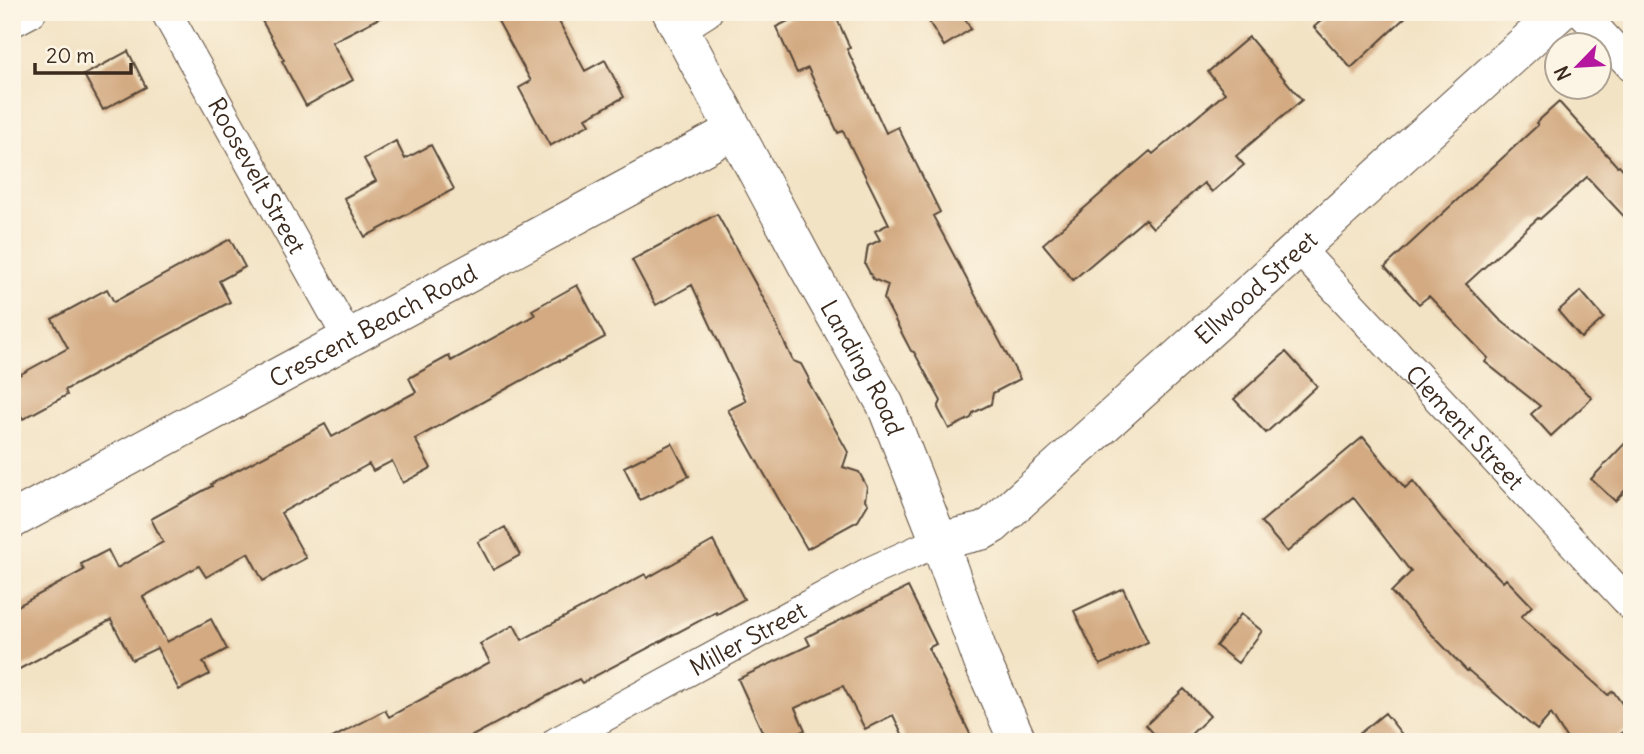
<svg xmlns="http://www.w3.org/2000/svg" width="1644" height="754" viewBox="0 0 1644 754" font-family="Delius,sans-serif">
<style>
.building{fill:#d3aa82}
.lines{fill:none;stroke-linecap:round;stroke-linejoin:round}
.minor-casing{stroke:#574637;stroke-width:32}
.tertiary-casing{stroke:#574637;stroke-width:39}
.minor{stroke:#fff;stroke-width:30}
.tertiary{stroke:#fff;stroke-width:37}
.labels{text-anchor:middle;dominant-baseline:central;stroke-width:5;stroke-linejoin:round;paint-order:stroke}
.street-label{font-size:24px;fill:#3b2a1e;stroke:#fcf5e5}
</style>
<rect width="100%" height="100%" fill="#fcf5e5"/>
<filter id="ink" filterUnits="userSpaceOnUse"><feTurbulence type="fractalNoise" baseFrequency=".0143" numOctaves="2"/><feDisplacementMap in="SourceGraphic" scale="14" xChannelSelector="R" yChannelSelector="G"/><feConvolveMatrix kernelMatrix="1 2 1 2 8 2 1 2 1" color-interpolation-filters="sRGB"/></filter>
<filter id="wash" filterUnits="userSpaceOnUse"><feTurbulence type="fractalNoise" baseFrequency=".00686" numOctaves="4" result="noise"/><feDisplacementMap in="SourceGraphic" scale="28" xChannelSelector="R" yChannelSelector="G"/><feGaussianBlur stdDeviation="1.57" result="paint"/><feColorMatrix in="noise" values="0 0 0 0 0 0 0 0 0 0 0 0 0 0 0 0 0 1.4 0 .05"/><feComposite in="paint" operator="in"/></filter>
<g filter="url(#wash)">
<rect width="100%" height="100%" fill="#f3e3c5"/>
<g id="blocks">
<!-- building -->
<path class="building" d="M 257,12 L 391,12 L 332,42 L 353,80 L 306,106 L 282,61 L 284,60 Z
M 493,12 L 554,12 L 585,71 L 605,60 L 624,97 L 586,118 L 590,124 L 550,146 L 519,88 L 531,81 Z
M 806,12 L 834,12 L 850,48 L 847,49 L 886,133 L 898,127 L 940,212 L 933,216 L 1020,379 L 993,393 L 991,404 L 973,413 L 971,418 L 949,429 L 938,408 L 941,401 L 914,352 L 911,351 L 884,299 L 888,285 L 873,279 L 865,264 L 868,246 L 880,240 L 875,231 L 889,224 L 843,131 L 838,133 L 808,68 L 797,73 L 776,27 Z
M 923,12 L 961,12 L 971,29 L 944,46 Z
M 1331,12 L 1411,12 L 1351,68 L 1314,27 Z
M 1249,37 L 1302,100 L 1236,156 L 1244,165 L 1212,192 L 1204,183 L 1153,228 L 1145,219 L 1073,280 L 1043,244 L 1150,151 L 1153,154 L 1225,93 L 1208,72 Z
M 128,51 L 146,87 L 103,110 L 84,75 Z
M 1559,102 L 1617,166 L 1619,165 L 1632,179 L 1632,225 L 1587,177 L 1540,219 L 1538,218 L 1466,284 L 1499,319 L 1573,378 L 1592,398 L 1551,436 L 1531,414 L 1540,406 L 1485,362 L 1488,358 L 1429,296 L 1419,304 L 1385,267 L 1538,125 L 1536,123 Z
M 396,141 L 405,159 L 431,145 L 454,189 L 365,237 L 344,198 L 376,181 L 364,159 Z
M 717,214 L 766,303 L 793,361 L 801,364 L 809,379 L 808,381 L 848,452 L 843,467 L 859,472 L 867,487 L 865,500 L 868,504 L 858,521 L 807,549 L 728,410 L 746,401 L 692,285 L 656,305 L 632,260 Z
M 230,239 L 245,267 L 219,281 L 230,302 L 65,390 L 67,395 L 23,419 L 12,399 L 12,379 L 68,348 L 52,319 L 107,289 L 114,302 Z
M 577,285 L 605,337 L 560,361 L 559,360 L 415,439 L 431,468 L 403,483 L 392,461 L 373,471 L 369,464 L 281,513 L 306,558 L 263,581 L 248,553 L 206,577 L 199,566 L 143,597 L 167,642 L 211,619 L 227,649 L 203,662 L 210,674 L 179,690 L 157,648 L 132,660 L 111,620 L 12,673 L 12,609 L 84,570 L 81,564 L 108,550 L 117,568 L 163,542 L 151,519 L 212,486 L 211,484 L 325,424 L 332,437 L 416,392 L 409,378 L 449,356 L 451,361 L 535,315 L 532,310 Z
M 1581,291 L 1604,318 L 1581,338 L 1558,311 Z
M 1286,352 L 1317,386 L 1266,433 L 1234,399 Z
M 1632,436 L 1632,483 L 1615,501 L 1591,479 Z
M 1363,437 L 1405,488 L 1413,481 L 1446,523 L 1503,582 L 1506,579 L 1532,606 L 1521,617 L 1608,695 L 1613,691 L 1632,718 L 1632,726 L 1609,742 L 1569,742 L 1551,714 L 1537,730 L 1468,670 L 1467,671 L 1391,592 L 1411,572 L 1353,497 L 1287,552 L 1261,522 Z
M 672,443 L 689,476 L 640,500 L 624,467 Z
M 505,527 L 520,555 L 493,570 L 478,542 Z
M 713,541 L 744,599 L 717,614 L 716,612 L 582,683 L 579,679 L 461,742 L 325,742 L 385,710 L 389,717 L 490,662 L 480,644 L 514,625 L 522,640 L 645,574 L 647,578 Z
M 908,587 L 936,644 L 928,648 L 974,742 L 906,742 L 893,715 L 865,729 L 843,686 L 795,708 L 805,730 L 779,742 L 767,742 L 738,679 L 810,645 L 806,637 Z
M 1123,588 L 1148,642 L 1100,665 L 1074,611 Z
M 1241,614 L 1262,631 L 1238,663 L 1216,646 Z
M 1184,689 L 1210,716 L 1183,742 L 1161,742 L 1146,725 Z
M 1385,713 L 1408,742 L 1349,742 Z"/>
</g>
</g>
<g filter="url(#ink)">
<use href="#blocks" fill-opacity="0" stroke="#574637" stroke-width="2"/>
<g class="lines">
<defs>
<g id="minor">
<path id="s1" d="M 166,12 L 348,338"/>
<path d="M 1581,12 L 1632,67"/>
<path d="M 12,22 L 31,12"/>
<path d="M 680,29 L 707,12"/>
<path id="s2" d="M 1298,248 L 1632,606"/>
<path id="s3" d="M 557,742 L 870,572 L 939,541"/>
</g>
<g id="tertiary">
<path id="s4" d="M 671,12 L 806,264 L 885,404 L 939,541 L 982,661 L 1018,742"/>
<path id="s5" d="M 12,520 L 733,131"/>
<path id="s6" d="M 939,541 L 983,531 L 993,525 L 1560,12"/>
</g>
</defs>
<!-- minor casing -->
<use href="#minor" class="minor-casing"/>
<!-- tertiary casing -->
<use href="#tertiary" class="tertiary-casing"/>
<!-- minor -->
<use href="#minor" class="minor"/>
<!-- tertiary -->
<use href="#tertiary" class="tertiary"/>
</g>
</g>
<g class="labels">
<!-- street labels -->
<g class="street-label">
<text stroke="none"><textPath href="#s1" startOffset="187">Roosevelt Street</textPath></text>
<text stroke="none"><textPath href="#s6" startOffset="411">Ellwood Street</textPath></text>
<text stroke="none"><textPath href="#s5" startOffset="410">Crescent Beach Road</textPath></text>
<text stroke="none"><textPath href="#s4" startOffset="404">Landing Road</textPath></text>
<text stroke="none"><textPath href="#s2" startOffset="245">Clement Street</textPath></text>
<text stroke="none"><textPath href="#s3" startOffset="217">Miller Street</textPath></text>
</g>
</g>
<!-- margin -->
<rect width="1644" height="754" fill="none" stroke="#fcf5e5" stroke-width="42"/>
<!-- north arrow -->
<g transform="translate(1578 66) rotate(245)"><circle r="33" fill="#fcf5e5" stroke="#afa495" stroke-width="2"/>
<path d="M0-5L12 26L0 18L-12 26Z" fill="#b5179e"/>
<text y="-10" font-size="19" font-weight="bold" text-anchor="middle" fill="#3b2a1e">N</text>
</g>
<!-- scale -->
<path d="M35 63v10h96v-10" fill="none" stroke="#3b2a1e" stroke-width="3.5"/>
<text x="46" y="63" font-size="21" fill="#3b2a1e" stroke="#fcf5e5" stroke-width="5" paint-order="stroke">20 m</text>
</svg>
